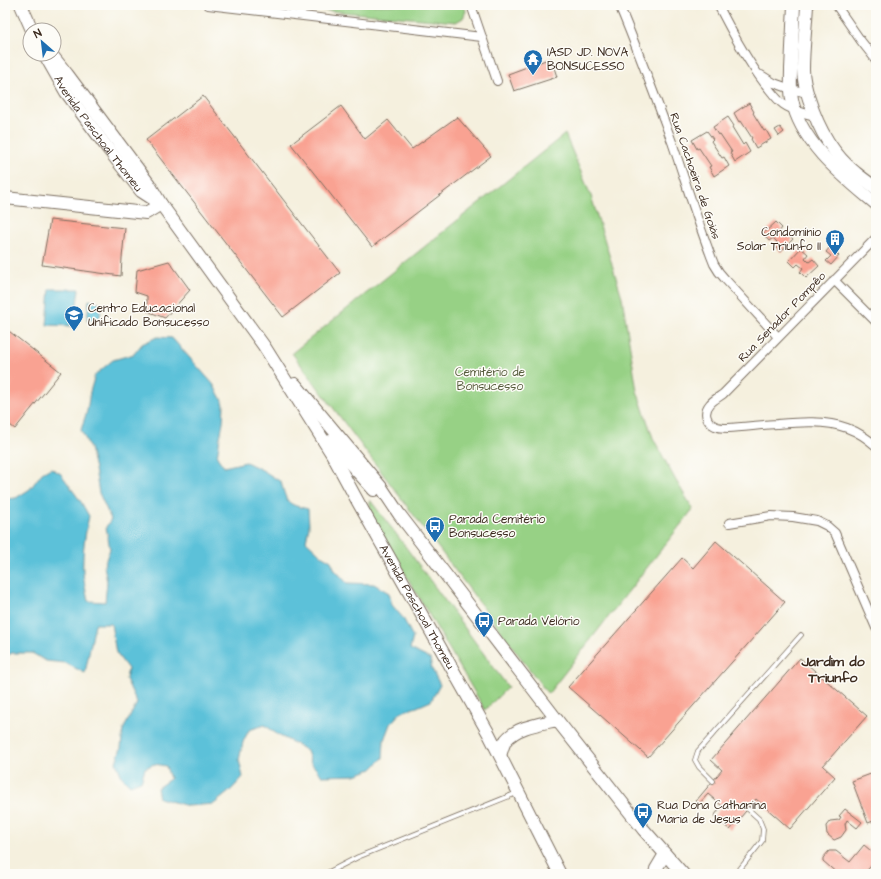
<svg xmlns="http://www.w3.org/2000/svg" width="881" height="879" viewBox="0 0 881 879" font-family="'Architects Daughter',sans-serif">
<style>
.green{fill:#97d185;stroke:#697e52}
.water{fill:#5bc1d9;stroke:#4b767c}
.building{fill:#f9a292}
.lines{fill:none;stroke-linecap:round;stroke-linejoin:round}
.lane-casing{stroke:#7c6f61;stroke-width:5.5}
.street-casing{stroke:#7c6f61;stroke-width:10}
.secondary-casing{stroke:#7c6f61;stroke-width:14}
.lane{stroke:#fff;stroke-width:4}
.street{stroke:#fff;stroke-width:8}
.secondary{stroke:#fff;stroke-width:12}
.labels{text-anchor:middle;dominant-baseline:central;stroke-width:3;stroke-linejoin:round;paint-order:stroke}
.poi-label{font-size:12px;fill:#3b2a1e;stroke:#fdfcf7;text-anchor:start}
.street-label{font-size:12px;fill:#3b2a1e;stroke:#fdfcf7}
.park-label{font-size:12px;fill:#575c3d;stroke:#fdfcf7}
.quarter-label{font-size:14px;font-weight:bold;fill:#3b2a1e;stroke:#fdfcf7}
</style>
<rect width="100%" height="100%" fill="#fdfcf7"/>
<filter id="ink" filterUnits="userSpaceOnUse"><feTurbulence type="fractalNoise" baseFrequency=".025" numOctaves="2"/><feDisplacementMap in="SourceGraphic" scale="8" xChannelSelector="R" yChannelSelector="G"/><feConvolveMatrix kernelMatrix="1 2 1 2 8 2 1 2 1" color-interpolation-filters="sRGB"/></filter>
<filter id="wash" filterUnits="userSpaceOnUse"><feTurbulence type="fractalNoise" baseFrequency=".012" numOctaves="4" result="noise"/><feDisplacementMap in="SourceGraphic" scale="16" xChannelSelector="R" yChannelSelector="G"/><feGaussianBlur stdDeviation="0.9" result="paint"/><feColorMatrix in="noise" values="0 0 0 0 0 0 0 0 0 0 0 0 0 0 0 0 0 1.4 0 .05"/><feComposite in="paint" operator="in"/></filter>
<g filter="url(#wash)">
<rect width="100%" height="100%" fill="#f5f0de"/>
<!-- green -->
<path class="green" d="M 280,5 L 464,5 L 466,11 L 463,18 L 456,22 L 284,7 Z
M 565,134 L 591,196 L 622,297 L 637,391 L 653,438 L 675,479 L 693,509 L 548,694 L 292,353 Z
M 370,500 L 397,535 L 508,687 L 485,710 L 370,514 Z"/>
<!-- water -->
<path class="water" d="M 50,289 L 79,289 L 74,326 L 47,325 Z
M 89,300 L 101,304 L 100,318 L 87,321 Z
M 157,337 L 172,338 L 213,384 L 224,404 L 223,423 L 220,437 L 217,457 L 224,467 L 246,462 L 264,471 L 281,482 C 287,503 286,504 308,509 L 309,526 L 306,541 L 321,555 L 331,561 L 335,570 L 347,583 L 374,584 L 389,593 L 392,605 L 403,618 L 413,637 L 410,649 L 430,659 L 432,669 L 440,685 L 431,701 L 417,707 L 401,712 L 390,724 L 384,740 L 383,758 L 372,769 L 355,775 L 322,776 L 311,763 L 307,751 L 292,742 L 278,735 L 265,725 L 249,730 L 243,742 L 239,760 L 243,777 L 230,791 L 214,804 L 188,806 L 159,798 L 157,788 L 170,779 L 166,766 L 154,764 L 145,768 L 141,781 L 130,785 L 122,777 L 116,762 L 121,748 L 123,730 L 137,703 L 126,679 L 128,669 L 116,653 L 111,624 L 95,624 L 85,673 L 65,663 L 46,661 L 32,653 L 12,653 L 5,657 L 5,499 L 16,498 L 30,489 L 42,473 L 51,468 L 61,474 L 81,502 L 89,516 C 85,534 82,554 83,573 C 84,582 86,592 88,601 L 105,602 L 107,582 L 104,565 L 110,549 L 106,527 L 111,519 L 99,493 L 95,469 L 90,448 L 81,430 L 87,411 L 90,392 L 95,375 L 113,360 L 134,354 L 142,344 Z"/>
<g id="blocks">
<!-- building -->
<path class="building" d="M 551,58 L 557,77 L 514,91 L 508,74 Z
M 203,96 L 340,273 L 283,317 L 146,140 Z
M 749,103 L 754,112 L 753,113 L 764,131 L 766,130 L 771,139 L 756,148 L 751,139 L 752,138 L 741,121 L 739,122 L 734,113 Z
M 341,106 L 365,139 L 388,120 L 412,149 L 457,117 L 491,156 L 372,247 L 291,144 Z
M 728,117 L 734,126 L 732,127 L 743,145 L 745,143 L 750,152 L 735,162 L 730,153 L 732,152 L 720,134 L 718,135 L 713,127 Z
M 780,127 L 784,132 L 779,136 L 775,130 Z
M 707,131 L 713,139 L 711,141 L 722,158 L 724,157 L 729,166 L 714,176 L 709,167 L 711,166 L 699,148 L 697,149 L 692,140 Z
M 50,220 L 125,228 L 122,258 L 121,276 L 42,265 Z
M 776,222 L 782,228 L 779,232 L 784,236 L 787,233 L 793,239 L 781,252 L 774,246 L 777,242 L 773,238 L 769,241 L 763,234 Z
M 830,247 L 839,256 L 831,265 L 826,261 L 831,256 L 826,252 Z
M 801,248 L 808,254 L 805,258 L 809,262 L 813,259 L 819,266 L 806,278 L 800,272 L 803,268 L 798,264 L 795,267 L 789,261 Z
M 169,261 L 190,290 L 165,318 L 147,311 L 147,296 L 135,292 L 137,270 Z
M 5,328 L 61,372 L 15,429 L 5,421 Z
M 716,541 L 785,602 L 648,757 L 568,687 L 682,558 L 693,568 Z
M 800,658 L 867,716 L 823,766 L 835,777 L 790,829 L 756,799 L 730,830 L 714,816 L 722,806 L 708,794 L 699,804 L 696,801 L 722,770 L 711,760 Z
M 876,772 L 876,820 L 868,823 L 852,781 Z
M 845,809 L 862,822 L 857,828 L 847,820 L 845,824 L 846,830 L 841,837 L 834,840 L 827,834 L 826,826 L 830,821 L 839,820 L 841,817 L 839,816 Z
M 864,845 L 876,855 L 876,860 L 864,874 L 838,874 L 823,861 L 823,858 L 829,851 L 836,851 L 850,862 Z
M 876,866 L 876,874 L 871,874 L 870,873 Z"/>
</g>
</g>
<g filter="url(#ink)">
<use href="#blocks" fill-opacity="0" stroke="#7c6f61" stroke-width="1"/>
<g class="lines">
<defs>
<path id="lane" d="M 713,781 L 699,767 L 695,760 L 698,751 L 801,635
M 325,874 L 358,857 L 517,793
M 736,874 L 762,841 L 763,829 L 759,819 L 748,809"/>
<path id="street" d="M 208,5 L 482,37
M 471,5 L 497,81
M 619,5 C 638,50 655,96 672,142 C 686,183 698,224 714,264 L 719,272 L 725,279 L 778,337
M 718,5 C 732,32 746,59 765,84 C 771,91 776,99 783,104 C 792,111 805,113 815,116
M 836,5 L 861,41 L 876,60
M 761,75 L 774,83 L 791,89 L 807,93
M 876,238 L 723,394 C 719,397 713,400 710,404 C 703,412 706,422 715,426 C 719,428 723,428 728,428 C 744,427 761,425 777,424 C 800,422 825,420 847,428 C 858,432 867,438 876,446
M 834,280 L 876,322
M 729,523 L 771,516 L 793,517 L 817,521 L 827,526 L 835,533 L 876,628"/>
<g id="secondary">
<path d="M 21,5 L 32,30"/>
<path d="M 794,5 C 793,26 792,47 791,69 C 791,79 790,89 792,99 C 800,143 844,177 876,204"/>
<path d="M 807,5 C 806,26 803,48 803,69 C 803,79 806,90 809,99 C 818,128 833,155 856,173 C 862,178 869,183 876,188"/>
<path id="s1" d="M 51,54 L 67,74 L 149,184 L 161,204 L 264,346 L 332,454 L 358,502 L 489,734 L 560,874"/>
<path id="s2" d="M 45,55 L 66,92 L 109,150 L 141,191 L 158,202"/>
<path d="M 5,198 L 146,213 L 161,204"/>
<path d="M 295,384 L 381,487 L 399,514 L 426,549 L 557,720 L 643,829 L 683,874"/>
<path d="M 330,441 L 374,490"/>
<path d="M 500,755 C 502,751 503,744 506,740 C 518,726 540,724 557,720"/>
<path d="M 655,874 L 656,869 L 665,854"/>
</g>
</defs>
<!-- lane casing -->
<use href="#lane" class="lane-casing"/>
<!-- street casing -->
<use href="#street" class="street-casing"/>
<!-- secondary casing -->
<use href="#secondary" class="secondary-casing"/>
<!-- lane -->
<use href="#lane" class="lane"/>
<!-- street -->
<use href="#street" class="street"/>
<!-- secondary -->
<use href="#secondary" class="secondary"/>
</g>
</g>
<!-- icons -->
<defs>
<symbol id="temple-pin" viewBox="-11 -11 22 30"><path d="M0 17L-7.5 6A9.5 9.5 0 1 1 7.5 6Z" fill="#1f6fb2" stroke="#fdfcf7"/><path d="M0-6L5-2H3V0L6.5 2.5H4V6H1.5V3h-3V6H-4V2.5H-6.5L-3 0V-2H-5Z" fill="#fff"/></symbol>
<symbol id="building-pin" viewBox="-11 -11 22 30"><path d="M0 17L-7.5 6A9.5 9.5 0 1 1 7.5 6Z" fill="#1f6fb2" stroke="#fdfcf7"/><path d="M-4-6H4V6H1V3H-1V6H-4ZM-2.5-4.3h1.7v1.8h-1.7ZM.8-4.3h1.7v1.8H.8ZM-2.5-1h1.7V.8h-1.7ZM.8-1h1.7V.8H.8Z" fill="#fff"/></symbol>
<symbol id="school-pin" viewBox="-11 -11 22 30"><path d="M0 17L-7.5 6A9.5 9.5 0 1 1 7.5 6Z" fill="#1f6fb2" stroke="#fdfcf7"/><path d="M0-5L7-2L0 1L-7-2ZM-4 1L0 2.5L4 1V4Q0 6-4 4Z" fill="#fff"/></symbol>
<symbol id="bus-pin" viewBox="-11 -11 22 30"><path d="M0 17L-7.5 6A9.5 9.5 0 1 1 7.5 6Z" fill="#1f6fb2" stroke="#fdfcf7"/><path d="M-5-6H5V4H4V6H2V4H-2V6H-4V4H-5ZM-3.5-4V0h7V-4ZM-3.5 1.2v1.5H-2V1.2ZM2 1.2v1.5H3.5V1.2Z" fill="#fff"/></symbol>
</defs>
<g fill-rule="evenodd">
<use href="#temple-pin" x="522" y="48" width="22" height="30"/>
<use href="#building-pin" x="824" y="228" width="22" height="30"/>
<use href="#school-pin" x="63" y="304" width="22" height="30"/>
<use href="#bus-pin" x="424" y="515" width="22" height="30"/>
<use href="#bus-pin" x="473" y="610" width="22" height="30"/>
<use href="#bus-pin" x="632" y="801" width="22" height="30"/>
</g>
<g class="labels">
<!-- poi labels -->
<g class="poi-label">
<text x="547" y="52">IASD JD. NOVA<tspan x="547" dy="14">BONSUCESSO</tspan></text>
<text x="821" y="232" text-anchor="end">Condomínio<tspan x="821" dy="14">Solar Triunfo II</tspan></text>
<text x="88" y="308">Centro Educacional<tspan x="88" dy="14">Unificado Bonsucesso</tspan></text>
<text x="449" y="519">Parada Cemitério<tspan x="449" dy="14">Bonsucesso</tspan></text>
<text x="498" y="621">Parada Velório</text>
<text x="657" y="805">Rua Dona Catharina<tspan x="657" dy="14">Maria de Jesus</tspan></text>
</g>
<!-- street labels -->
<g class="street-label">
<text stroke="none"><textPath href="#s2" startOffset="95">Avenida Paschoal Thomeu</textPath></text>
<text transform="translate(695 176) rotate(71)">Rua Cachoeira de Goiás</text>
<text transform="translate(782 317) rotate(-46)">Rua Senador Pompêo</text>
<text stroke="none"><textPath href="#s1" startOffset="664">Avenida Paschoal Thomeu</textPath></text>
</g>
<!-- park labels -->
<g class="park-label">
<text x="490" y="372">Cemitério de<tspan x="490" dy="14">Bonsucesso</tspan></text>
</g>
<!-- quarter labels -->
<g class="quarter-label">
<text x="833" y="662">Jardim do<tspan x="833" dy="16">Triunfo</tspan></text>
</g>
</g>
<!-- margin -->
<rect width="881" height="879" fill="none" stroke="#fdfcf7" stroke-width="20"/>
<!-- north arrow -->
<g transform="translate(42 42) rotate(332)"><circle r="19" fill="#fdfcf7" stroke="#afa8a0"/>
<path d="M0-3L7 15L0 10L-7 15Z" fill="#1f6fb2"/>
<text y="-6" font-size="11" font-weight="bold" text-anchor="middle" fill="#3b2a1e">N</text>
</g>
</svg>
